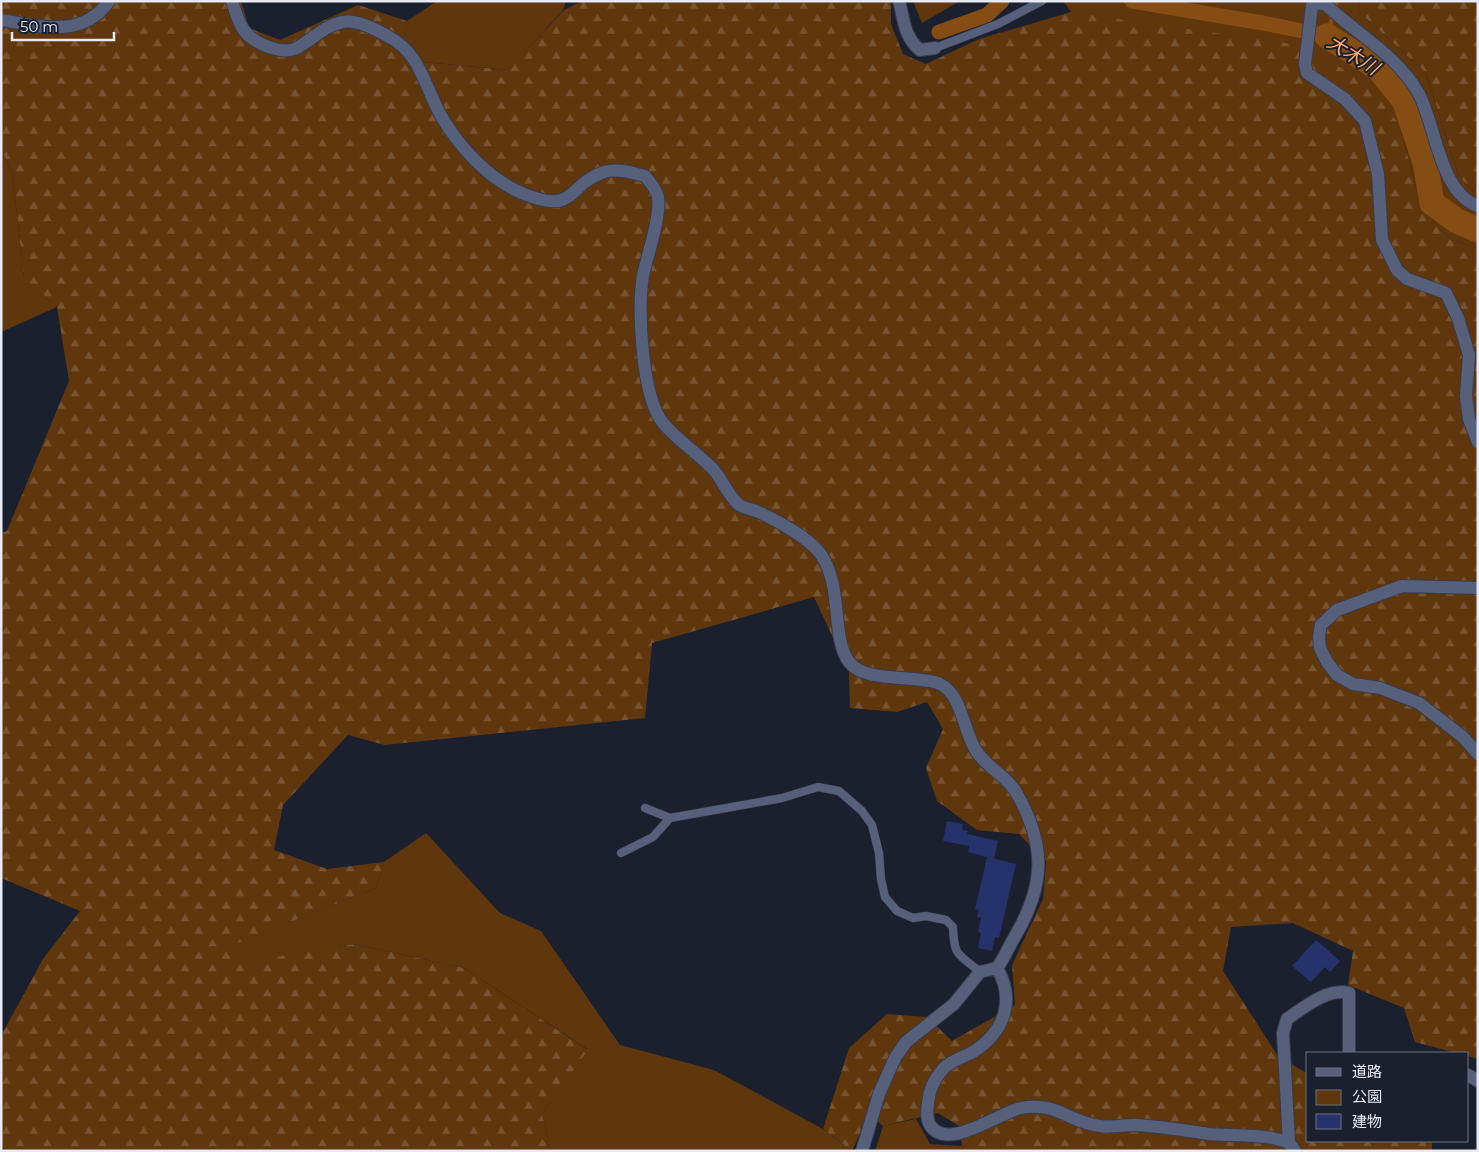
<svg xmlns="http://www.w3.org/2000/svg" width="1479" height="1152" viewBox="0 0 1479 1152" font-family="Montserrat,'Noto Sans JP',sans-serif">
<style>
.green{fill:#60360c}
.forest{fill:url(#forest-firs)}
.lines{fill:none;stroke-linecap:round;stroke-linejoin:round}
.stream{stroke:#854d14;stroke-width:4.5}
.canal{stroke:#854d14;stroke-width:15}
.river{stroke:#854d14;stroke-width:25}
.building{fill:#26326c}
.service-casing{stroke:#383c4b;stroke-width:9}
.minor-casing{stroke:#383c4b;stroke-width:14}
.service{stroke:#57607b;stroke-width:8}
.minor{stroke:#57607b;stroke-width:12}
.labels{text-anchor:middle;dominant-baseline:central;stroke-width:4;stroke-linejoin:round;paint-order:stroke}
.water-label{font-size:19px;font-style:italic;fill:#fdab62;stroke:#1b202f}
</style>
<defs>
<pattern id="forest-firs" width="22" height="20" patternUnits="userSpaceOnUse" patternTransform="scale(1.25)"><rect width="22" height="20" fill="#60360c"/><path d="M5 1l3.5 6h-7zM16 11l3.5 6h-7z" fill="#775330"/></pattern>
</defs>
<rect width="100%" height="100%" fill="#1b202f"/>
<!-- green -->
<path class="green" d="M 437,1 L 566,1 L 563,10 L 509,70 L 402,60 L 407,21 Z
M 913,1 L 960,1 L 922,23 Z
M 1063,1 L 1360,1 L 1358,11 L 1426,73 L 1459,177 L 1478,194 L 1478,248 L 1451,240 L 1422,209 L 1399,124 L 1071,12 Z
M 1,150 L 12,171 L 24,277 L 57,307 L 1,332 Z
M 426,833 L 500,913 L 541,931 L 620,1045 L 714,1070 L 823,1129 L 852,1151 L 551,1151 L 542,1114 L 587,1049 L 464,968 L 354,944 L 235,965 L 229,946 L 376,888 L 384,862 Z
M 916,1119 L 930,1144 L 962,1146 L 963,1151 L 875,1151 L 883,1126 Z"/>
<!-- forest -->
<path class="forest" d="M 1,1 L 241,1 L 249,28 L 280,40 L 358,5 L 407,21 L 403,60 L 508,70 L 564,10 L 582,1 L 891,1 L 891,24 L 903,54 L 926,64 L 979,39 L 1071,12 L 1286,43 L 1362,77 L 1399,124 L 1422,209 L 1451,240 L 1478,248 L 1478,1059 L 1468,1056 L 1468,1053 L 1456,1053 L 1415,1042 L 1404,1008 L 1348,985 L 1353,951 L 1293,923 L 1231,927 L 1223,971 L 1278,1056 L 1308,1074 L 1308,1141 L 1432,1141 L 1432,1151 L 963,1151 L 959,1126 L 938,1113 L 883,1126 L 869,1114 L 852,1151 L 823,1129 L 849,1048 L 887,1014 L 927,1017 L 952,1041 L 1015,1005 L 1012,965 L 1043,899 L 1046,862 L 1019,834 L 977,830 L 937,801 L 926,768 L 943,729 L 927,702 L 897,712 L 850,708 L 849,672 L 814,597 L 652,643 L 645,718 L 385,745 L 348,735 L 283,805 L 274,850 L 327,869 L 384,862 L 376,888 L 230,946 L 235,964 L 354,944 L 464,968 L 588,1050 L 542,1114 L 551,1151 L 1,1151 L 1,1036 L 43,959 L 80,911 L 1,878 L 1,533 L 7,531 L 69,381 L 57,307 L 24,278 L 12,171 L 1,150 Z
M 1360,1 L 1478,1 L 1478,194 L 1459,177 L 1426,73 L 1358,11 Z"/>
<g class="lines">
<!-- stream -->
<path class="stream" d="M 1327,36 L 1337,1"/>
<!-- canal -->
<path class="canal" d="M 1132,1 L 1263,23 L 1327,36
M 939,32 L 987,15 L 1002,1"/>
<!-- river -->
<path class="river" d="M 1327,36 L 1378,68 L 1404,100 L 1425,162 L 1432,203 L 1457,221 L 1478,230"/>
</g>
<!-- building -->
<path class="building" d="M 947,821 L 963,824 L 962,830 L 968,831 L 967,834 L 998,841 L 994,859 L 968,852 L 969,846 L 943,841 Z
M 987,857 L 1016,864 L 999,938 L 995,937 L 992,951 L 978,948 L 981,933 L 978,932 L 981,918 L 977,917 L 979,910 L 975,909 Z
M 1316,940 L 1340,961 L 1330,972 L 1325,967 L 1311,982 L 1292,966 Z"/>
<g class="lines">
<defs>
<path id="service" d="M 935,48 L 998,24 L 1042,1
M 645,808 L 670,818
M 621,853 L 653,837 L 670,818 L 782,798 L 818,787 L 839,791 L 862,811 L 872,825 L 879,853 L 881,879 L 885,897 L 897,911 L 913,918 L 926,916 L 946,920 L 953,927 C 954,957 958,953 980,972"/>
<path id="minor" d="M 232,1 C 236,13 239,26 248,35 C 259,45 283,55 297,48 C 313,39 325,25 343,22 C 357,19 377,30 389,37 C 419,52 425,86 440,114 C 458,146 489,180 524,194 C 577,215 566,185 604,172 C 617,168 633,173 645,176 C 650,182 657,190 658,197 C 661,217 647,256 643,276 C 637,309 642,397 663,423 C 677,440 696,452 711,467 C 722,478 727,494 738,504 C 742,508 751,509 756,511 C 775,519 811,539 822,556 C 843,589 831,637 849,662 C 866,684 916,674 940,684 C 962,695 963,729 975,749 C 985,767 1006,775 1016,792 C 1047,846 1045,886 1014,938 C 1008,948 1004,959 997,968 L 980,972 L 954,1004 L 906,1042 L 895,1058 L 879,1094 L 862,1151
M 899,1 C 904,19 904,37 920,50 L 935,48
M 1,20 C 39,26 83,39 109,1
M 1478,206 C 1440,193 1436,127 1419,94 C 1398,56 1357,34 1326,5 L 1318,3 L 1312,5 L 1305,64 L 1307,73 L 1345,99 L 1365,121 L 1378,174 L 1382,240 L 1397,270 L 1407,279 L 1446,293 L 1458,318 L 1469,355 L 1466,396 L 1469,419 L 1478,442
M 1478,588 L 1402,586 L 1337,610 L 1321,625 L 1319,636 L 1320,648 L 1327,662 L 1337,675 L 1353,684 L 1380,688 L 1419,703 L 1463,737 L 1478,754
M 997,968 C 1016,1001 1004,1032 973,1052 C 964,1057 950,1061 943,1069 C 935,1078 929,1090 928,1103 C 927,1110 926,1118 930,1125 C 947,1152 998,1113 1021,1108 C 1056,1101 1070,1123 1100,1126 C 1111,1128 1123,1125 1134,1125 C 1159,1126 1184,1130 1209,1134 C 1228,1136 1274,1134 1288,1143 C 1291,1144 1293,1148 1295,1151
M 1468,1075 L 1478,1081
M 1289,1143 L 1283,1033 L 1287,1019 C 1303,1008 1329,987 1349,993 L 1349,1053"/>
</defs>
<!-- service casing -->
<use href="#service" class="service-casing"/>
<!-- minor casing -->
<use href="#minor" class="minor-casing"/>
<!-- service -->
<use href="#service" class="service"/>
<!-- minor -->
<use href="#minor" class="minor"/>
</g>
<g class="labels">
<!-- water labels -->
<g class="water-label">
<text transform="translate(1353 55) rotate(32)">大木川</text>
</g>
</g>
<!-- border -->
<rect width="1479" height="1152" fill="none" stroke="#e7eaf4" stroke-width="5"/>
<!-- legend -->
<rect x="1306" y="1052" width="162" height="90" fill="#1b202f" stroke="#6d717e"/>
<rect x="1316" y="1068" width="25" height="8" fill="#57607b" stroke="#6d717e"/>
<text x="1352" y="1077" font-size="15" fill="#e7eaf4">道路</text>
<rect x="1316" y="1090" width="25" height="15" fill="#60360c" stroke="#6d717e"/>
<text x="1352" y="1102" font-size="15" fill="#e7eaf4">公園</text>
<rect x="1316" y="1114" width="25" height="15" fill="#26326c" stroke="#6d717e"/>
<text x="1352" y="1127" font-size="15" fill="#e7eaf4">建物</text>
<!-- scale -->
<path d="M12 32v8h102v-8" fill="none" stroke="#e7eaf4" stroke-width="2.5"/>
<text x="20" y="32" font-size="15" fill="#e7eaf4" stroke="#1b202f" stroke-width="4" paint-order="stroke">50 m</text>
</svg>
